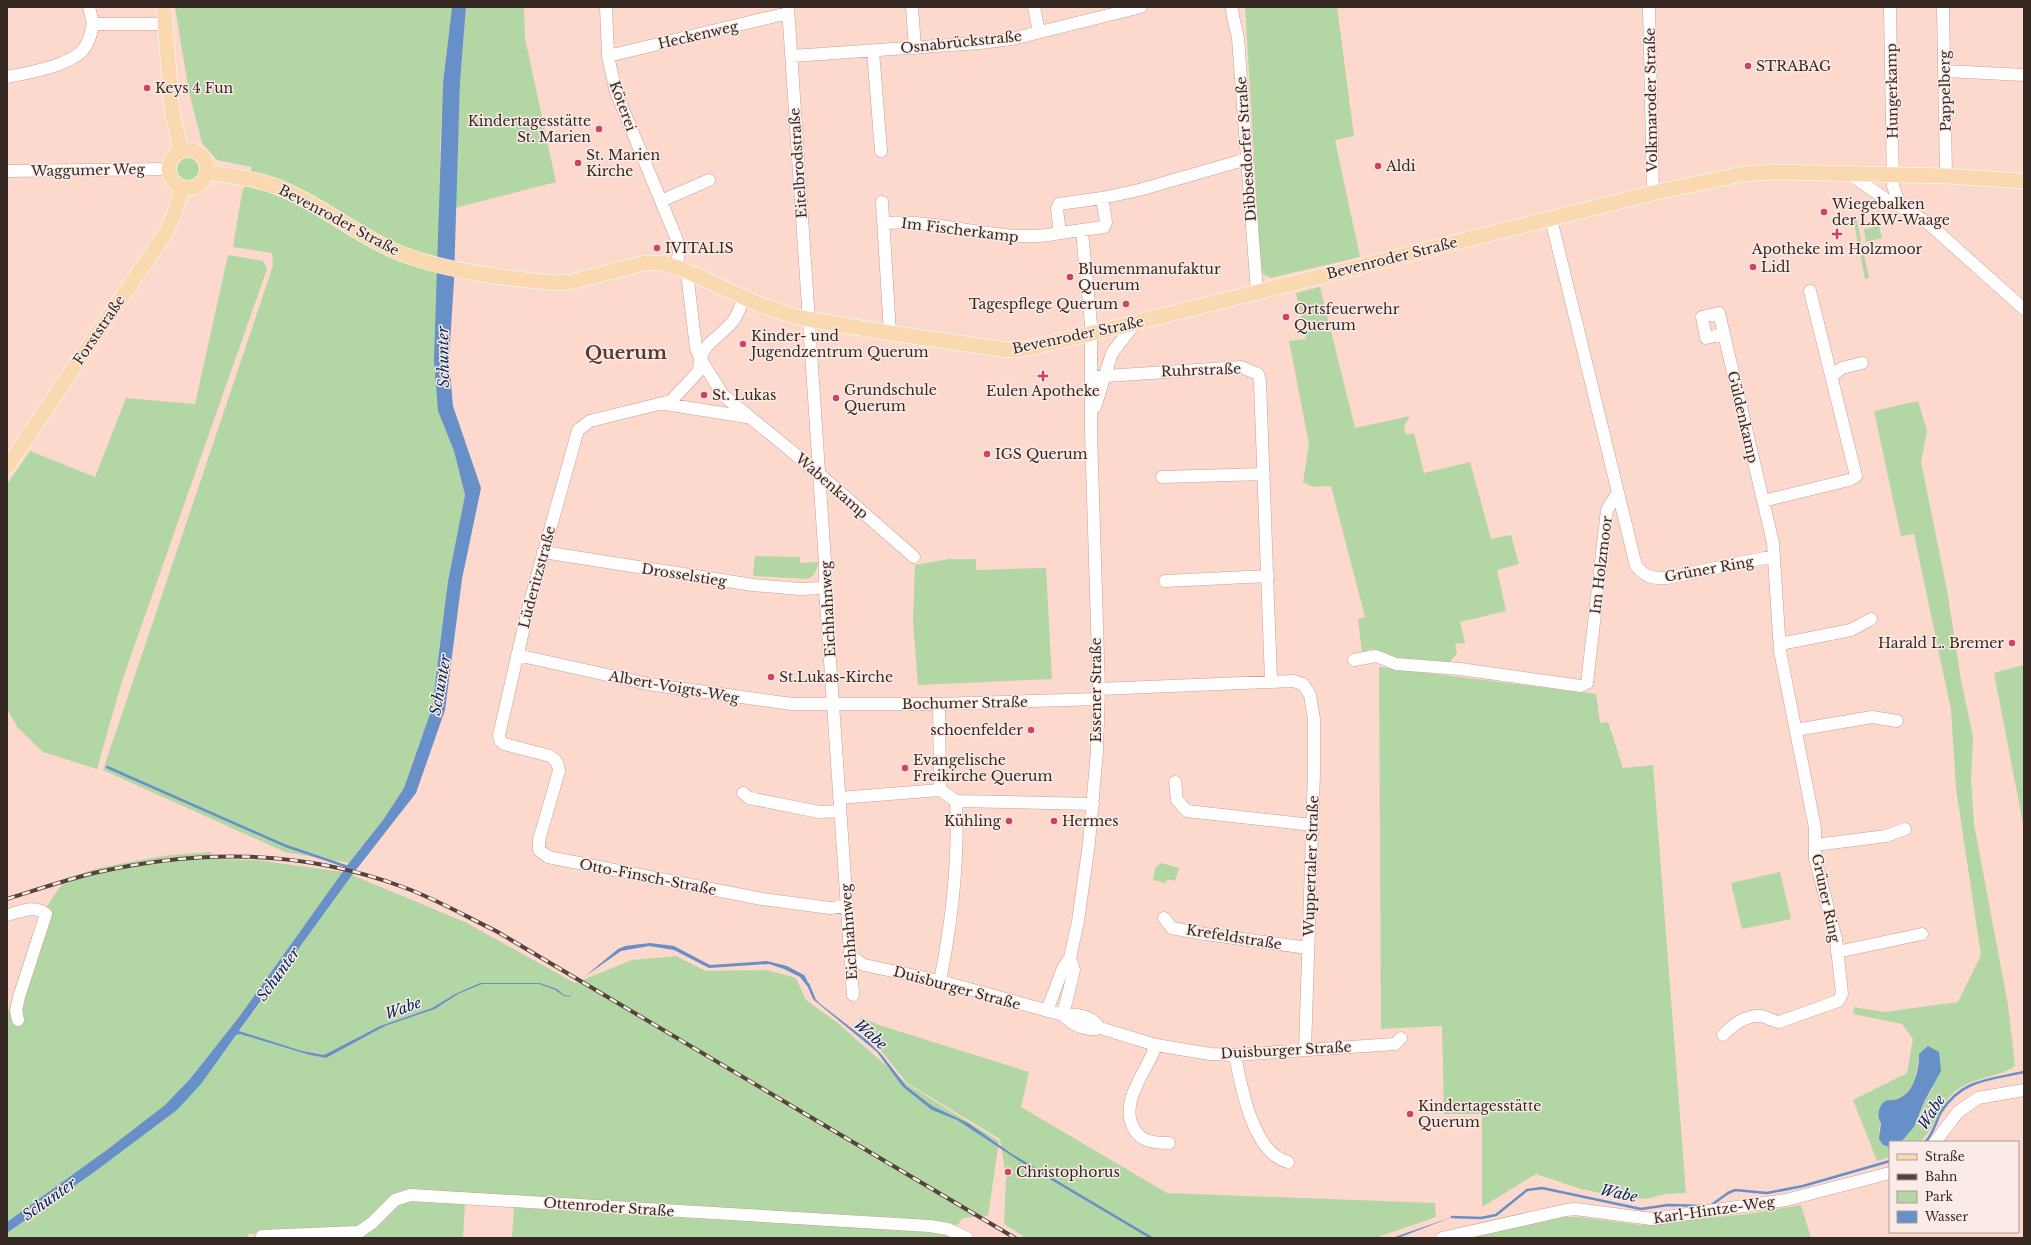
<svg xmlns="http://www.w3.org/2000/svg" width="2031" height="1245" viewBox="0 0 2031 1245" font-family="'Libre Baskerville',serif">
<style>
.green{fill:#b2d7a5}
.water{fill:#6790c8}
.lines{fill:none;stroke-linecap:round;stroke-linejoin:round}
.stream{stroke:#6790c8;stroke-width:2.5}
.minor-casing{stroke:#c4a296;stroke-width:13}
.major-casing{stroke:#fff;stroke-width:16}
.minor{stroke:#fff;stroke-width:12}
.major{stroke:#fad9b0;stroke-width:15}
.rail-casing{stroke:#55443e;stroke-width:4}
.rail{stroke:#faebe6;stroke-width:2.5;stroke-dasharray:8;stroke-linecap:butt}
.poi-dot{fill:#d14162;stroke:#faebe6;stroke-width:1.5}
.labels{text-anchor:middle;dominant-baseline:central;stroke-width:3;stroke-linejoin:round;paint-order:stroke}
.street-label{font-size:14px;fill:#362924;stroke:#faebe6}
.poi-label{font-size:14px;fill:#362924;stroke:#faebe6;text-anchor:start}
.water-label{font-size:15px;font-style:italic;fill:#00285b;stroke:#faebe6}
.district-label{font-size:18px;font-weight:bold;fill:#55392f;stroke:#faebe6}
</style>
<rect width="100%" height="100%" fill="#fdd8cc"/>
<!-- green -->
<path class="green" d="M 175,7 L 452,7 L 443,83 L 440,149 L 438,411 L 454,451 L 465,495 L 448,581 L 432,708 L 404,788 L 383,820 L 349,863 L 285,852 L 103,770 L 273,266 L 272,253 L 233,247 L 242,193 L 252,167 L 217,160 L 202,143 L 189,92 Z
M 466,7 L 524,7 L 525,38 L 556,182 L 455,208 L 460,82 Z
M 1245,7 L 1337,7 L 1354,136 L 1335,140 L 1360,257 L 1270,278 L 1263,274 L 1261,269 Z
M175 169a13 13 0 1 1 26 0a13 13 0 1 1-26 0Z
M 1856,217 L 1869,278 L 1865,279 L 1853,218 Z
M 1879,226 L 1882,238 L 1866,242 L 1864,229 Z
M 228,255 L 263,261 L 267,269 L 122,681 L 97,769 L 43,752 L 18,728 L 7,709 L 7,484 L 30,451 L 95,477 L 126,398 L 195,404 Z
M 1320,287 L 1355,428 L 1410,416 L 1404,426 L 1406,435 L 1414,433 L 1424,473 L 1470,462 L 1491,539 L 1511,535 L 1519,564 L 1497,570 L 1506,611 L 1460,622 L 1465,643 L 1455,644 L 1457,653 L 1448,664 L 1403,661 L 1372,649 L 1362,652 L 1358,619 L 1365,617 L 1331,486 L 1313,487 L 1303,482 L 1309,444 L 1289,341 L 1306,339 L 1296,293 Z
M 1918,401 L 1927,430 L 1921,462 L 1947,590 L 1961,680 L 1973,737 L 1971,780 L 1974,824 L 2008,1005 L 2015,1066 C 1994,1080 1970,1076 1951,1095 C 1938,1109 1934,1130 1920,1142 L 1901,1142 L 1914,1127 L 1924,1102 L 1933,1088 L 1919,1054 L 1915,1081 L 1912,1086 L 1904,1096 L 1895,1100 L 1881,1123 L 1879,1129 L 1883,1145 L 1890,1147 L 1890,1157 L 1877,1161 L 1853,1100 L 1907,1073 L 1913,1039 L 1902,1024 L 1853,1014 L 1854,1007 L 1884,1012 L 1958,1002 L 1981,955 L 1956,788 L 1951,710 L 1914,534 L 1901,536 L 1874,411 Z
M 755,556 L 800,557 L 800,563 L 818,562 C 817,570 815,575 808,579 L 753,576 Z
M 949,559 L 976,559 L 976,570 L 1046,568 L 1052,679 L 918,685 L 913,622 L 915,565 Z
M 2024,665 L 2024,829 L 1994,673 Z
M 1379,667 L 1596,694 L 1600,723 L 1608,722 L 1623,768 L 1653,765 L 1686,1193 L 1666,1194 L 1645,1199 L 1622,1197 L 1581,1189 L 1536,1174 L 1482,1207 L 1482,1114 L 1444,1114 L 1442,1026 L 1381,1029 Z
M 210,852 L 219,859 L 257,860 L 343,872 L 239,1017 L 190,1079 L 165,1105 L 108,1149 L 7,1222 L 7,1015 L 39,918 L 66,878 L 99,868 L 135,861 L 170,855 Z
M 1161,863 L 1179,868 L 1175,881 L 1167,879 L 1166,883 L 1153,880 L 1155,868 Z
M 1780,872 L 1791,919 L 1742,929 L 1731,883 Z
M 352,875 L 467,923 L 575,983 L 632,960 L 676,956 L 706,971 L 767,970 L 796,978 L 806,1000 L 839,1024 L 907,1084 L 999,1141 L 988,1216 L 962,1218 L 958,1225 L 410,1190 L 392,1195 L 361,1227 L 248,1234 L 247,1238 L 7,1238 L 7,1233 L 93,1173 L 177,1110 L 236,1035 L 240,1034 L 310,1055 L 326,1058 L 385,1026 L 435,1009 L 458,994 L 481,984 L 539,984 L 571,997 L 572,993 L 570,996 L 564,995 L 557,989 L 540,983 L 480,983 L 455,994 L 432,1008 L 380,1026 L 324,1055 L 302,1051 L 239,1032 Z
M 860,1017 L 882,1026 L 1029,1072 L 1021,1107 L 1167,1193 L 1435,1203 L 1436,1217 L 1375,1238 L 1026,1238 L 1004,1224 L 1006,1177 L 1000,1139 L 907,1083 L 879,1048 L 860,1030 Z
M 410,1200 L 465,1203 L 463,1238 L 311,1238 L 355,1236 L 398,1204 Z
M 1801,1205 L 1811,1238 L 1466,1238 L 1560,1217 L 1580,1217 L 1641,1225 L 1747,1214 Z
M 514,1206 L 938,1232 L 956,1238 L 512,1238 Z"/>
<!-- water -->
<path class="water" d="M 452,7 L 466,7 L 460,82 L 454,280 L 449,360 L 453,406 L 481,488 L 462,579 L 445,710 L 416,793 L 352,875 L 239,1031 L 302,1051 L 324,1055 L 380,1026 L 432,1008 L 455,994 L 480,983 L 540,983 L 557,989 L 564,995 L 570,996 L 575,990 L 570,997 L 564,996 L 555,990 L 539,984 L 482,984 L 458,994 L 435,1009 L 385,1026 L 326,1058 L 310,1055 L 240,1034 L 236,1035 L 201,1084 L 177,1110 L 93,1173 L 7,1233 L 7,1222 L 108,1149 L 165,1105 L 190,1079 L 239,1017 L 349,863 L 383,820 L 404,788 L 432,708 L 448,581 L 465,495 L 454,451 L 438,411 L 434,360 L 443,83 Z
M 650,943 L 674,946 L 710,965 L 767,961 L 787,966 L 804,975 L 807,980 L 812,995 L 819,1003 L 868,1041 L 882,1055 L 906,1086 L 932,1106 L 968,1123 L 1012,1154 L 1154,1238 L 1149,1238 L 1021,1162 L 957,1120 L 932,1110 L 903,1087 L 877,1052 L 814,1000 L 808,987 L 800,977 L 784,969 L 769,964 L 709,968 L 674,950 L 649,946 L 621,951 L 584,977 L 618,949 L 625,946 Z
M 1928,1046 L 1939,1052 L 1941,1071 L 1924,1102 L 1914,1127 L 1901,1142 L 1890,1142 L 1890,1147 L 1883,1145 L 1879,1139 L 1881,1123 C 1877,1117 1878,1108 1883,1103 C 1886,1099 1890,1101 1894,1100 C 1914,1096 1919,1071 1919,1054 Z
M 1455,1216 L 1398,1238 L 1392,1238 Z"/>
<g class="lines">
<!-- stream -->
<path class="stream" d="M 107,767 L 286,846 L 348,867
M 808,984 L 814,998
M 1925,1142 C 1933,1135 1936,1121 1941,1112 C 1962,1079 1989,1080 2024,1072
M 1710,1206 L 1728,1193 L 1735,1190 L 1767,1193 L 1803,1186 L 1890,1161
M 1452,1217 L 1481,1218 L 1496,1215 L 1527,1190 L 1542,1188 L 1641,1209 L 1668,1205 L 1703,1206"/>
<defs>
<path id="minor" d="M 89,7 L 93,24
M 606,7 L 608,56 L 616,92 L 677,240 L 679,253 L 676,267
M 788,7 L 825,562 L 825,588 L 853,995
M 912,7 L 915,48
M 1034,7 L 1039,32
M 1232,7 C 1232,18 1236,27 1238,38 L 1257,292
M 1649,7 L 1653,193
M 1890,7 L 1893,186 L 1898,200 L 1906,209
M 1943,7 L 1946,176
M 873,51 L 881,151
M 608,56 L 788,13
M 792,56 L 979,43 L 1012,39 L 1141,7
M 1945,71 L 2024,75
M 7,77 C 27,73 69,66 83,50 C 89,43 91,34 93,24 L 165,24
M 7,171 L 168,169
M 1848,173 L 1887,200 L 1906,209 L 1929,224 L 2024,309
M 1102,198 L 1106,222 L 1104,227 L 1060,233 L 1057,209 L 1059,204 L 1102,198 L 1139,190 L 1247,159
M 661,201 L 709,180
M 882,202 L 890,333
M 1551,219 L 1636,566 C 1645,577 1653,579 1667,578 L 1774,556
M 884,223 C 943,218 999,245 1060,233
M 691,273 L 688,281 L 696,348 L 700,358 L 723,395 L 818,473 L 914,557
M 744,298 C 741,305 738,315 733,321 C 717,341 700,342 699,371 L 671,401 L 590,421 L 578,430 L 529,605 L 499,735 L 500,740 L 504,744 L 550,756 C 556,760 558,763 559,771 L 539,840 L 539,850 L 548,857 L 762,899 L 830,908 L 847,906
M 1833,375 L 1842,368 L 1862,363
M 1091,377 L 1241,367 L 1258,374 L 1260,382 L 1271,681
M 665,404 L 747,417
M 1095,407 L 1112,353 L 1135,323
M 1162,477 L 1264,474
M 1763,501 L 1849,480 L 1856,476 L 1810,291
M 543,552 L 753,585 L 800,589 L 825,588
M 1165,581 L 1268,576
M 1780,644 L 1851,630 L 1871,619
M 517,655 L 648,684 L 792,704 L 939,704 L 1098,699
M 1354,660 L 1376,656 L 1396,664 L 1460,669 L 1581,686 L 1587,683 L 1607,510 L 1617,494
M 1099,689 L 1293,681 L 1303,684 L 1310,695 L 1314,719 L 1314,772 L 1305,1050
M 939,704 L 940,790
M 1796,730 L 1872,717 L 1897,721
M 1175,782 L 1177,800 L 1187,811 L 1312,825
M 743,793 L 749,798 L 819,812 L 840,811
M 839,798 L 940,790 L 956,801 L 1093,804
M 1815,845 L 1886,836 L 1905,829
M 7,915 C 20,912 34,904 46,914 L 19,997 L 16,1010 L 18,1020
M 1164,918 L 1172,928 L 1198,933 L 1308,948
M 1837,952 L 1922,934
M 852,957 L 864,965 L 940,981 L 1063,1015 C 1076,1013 1092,1016 1100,1028
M 940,981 C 952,921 959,862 956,801
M 1047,1011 L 1063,968 L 1070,958 L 1078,921 L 1089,843 L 1097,750 L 1099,689 L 1091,432 L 1091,324 L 1082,232
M 1063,1015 C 1072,1025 1087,1032 1100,1028 L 1156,1045 L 1210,1054 L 1235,1055 L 1395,1044 L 1401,1038
M 1063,1015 L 1074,970 L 1070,958
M 1723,1035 C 1734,1024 1745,1015 1761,1016 C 1767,1017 1772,1021 1779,1022 L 1838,1001 L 1842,994 L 1836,939 L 1815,858 L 1815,828 L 1780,651 L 1773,543 L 1719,313 L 1702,317 L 1706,338 L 1724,334
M 1156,1045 C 1148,1070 1118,1102 1134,1129 C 1141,1142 1155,1143 1169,1143
M 1235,1055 C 1241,1087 1253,1153 1288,1162
M 1935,1142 L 1958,1112 L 1978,1098 L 2024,1090
M 262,1236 L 359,1232 L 372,1223 L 395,1200 L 410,1195 L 930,1226 L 948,1229 L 967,1238
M 1442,1238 L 1566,1210 L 1575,1209 L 1652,1219 L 1786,1200 L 1890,1173"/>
<path id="major" d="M 164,7 L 172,112 L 181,150
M169 169a19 19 0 1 1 38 0a19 19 0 1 1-38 0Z
M 207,172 C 235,177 263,179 289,192 C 327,209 359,236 397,252 C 444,271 504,278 554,283 L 571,282 L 645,263 L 662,263 L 684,270 L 758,304 L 796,317 L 890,333 L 1007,350 L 1025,349 L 1110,329 L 1653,193 L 1742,174 L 1773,172 L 1946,176 L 2024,181
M 7,467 L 166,232 L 173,218 L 182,188"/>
</defs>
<!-- minor casing -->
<use href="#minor" class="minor-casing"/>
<!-- major casing -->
<use href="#major" class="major-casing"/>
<!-- minor -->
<use href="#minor" class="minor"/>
<!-- major -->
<use href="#major" class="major"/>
<defs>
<path id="rail" d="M 7,899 C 36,890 65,880 94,873 C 199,849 301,849 403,887 C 436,899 465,916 496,931 L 1015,1238"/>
</defs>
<!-- rail casing -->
<use href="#rail" class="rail-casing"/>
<!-- rail -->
<use href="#rail" class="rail"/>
</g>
<!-- markers -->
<g class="poi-dot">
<circle cx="1748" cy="66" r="4"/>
<circle cx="147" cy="88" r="4"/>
<circle cx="599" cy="129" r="4"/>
<circle cx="578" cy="163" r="4"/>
<circle cx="1378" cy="166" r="4"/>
<circle cx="1824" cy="212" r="4"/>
<path d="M1835 228h4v4h4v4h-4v4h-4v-4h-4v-4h4z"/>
<circle cx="657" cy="248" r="4"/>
<circle cx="1753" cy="267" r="4"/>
<circle cx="1070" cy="277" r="4"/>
<circle cx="1126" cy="304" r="4"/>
<circle cx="1286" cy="317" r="4"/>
<circle cx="743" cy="344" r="4"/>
<path d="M1041 370h4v4h4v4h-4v4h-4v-4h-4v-4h4z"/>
<circle cx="704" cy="395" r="4"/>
<circle cx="836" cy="398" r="4"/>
<circle cx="987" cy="454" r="4"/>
<circle cx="2012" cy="643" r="4"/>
<circle cx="771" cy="677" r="4"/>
<circle cx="1031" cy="730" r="4"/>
<circle cx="905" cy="768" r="4"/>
<circle cx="1009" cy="821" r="4"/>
<circle cx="1054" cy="821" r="4"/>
<circle cx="1410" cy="1114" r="4"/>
<circle cx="1008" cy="1172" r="4"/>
</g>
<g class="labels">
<!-- street labels -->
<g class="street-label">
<text transform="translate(698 35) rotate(-13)">Heckenweg</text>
<text transform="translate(961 42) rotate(-6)">Osnabrückstraße</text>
<text transform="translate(1892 91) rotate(-91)">Hungerkamp</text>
<text transform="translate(1945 91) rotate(-91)">Pappelberg</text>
<text transform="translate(1651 100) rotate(-91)">Volkmaroder Straße</text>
<text transform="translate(623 106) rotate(70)">Köterei</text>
<text transform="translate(1246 149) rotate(-94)">Dibbesdorfer Straße</text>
<text transform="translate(798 163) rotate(-94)">Eitelbrodstraße</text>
<text transform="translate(88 170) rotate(-1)">Waggumer Weg</text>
<text transform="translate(339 220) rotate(28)">Bevenroder Straße</text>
<text transform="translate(960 230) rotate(7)">Im Fischerkamp</text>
<text transform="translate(1392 258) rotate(-14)">Bevenroder Straße</text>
<text transform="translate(99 330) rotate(-56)">Forststraße</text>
<text transform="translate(1078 335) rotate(-12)">Bevenroder Straße</text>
<text transform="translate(1201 370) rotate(-2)">Ruhrstraße</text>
<text transform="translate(1743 417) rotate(77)">Güldenkamp</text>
<text transform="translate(832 486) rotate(41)">Wabenkamp</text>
<text transform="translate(1601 565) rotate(-83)">Im Holzmoor</text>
<text transform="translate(1709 569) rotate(-10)">Grüner Ring</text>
<text transform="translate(684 575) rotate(9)">Drosselstieg</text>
<text transform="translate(537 577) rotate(-75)">Lüderitzstraße</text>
<text transform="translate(828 609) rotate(-93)">Eichhahnweg</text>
<text transform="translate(674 687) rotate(10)">Albert-Voigts-Weg</text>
<text transform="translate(1096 690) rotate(-90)">Essener Straße</text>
<text transform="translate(965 703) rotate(-1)">Bochumer Straße</text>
<text transform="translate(1311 866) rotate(-88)">Wuppertaler Straße</text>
<text transform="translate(648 877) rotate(11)">Otto-Finsch-Straße</text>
<text transform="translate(1826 898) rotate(78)">Grüner Ring</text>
<text transform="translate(849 932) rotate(-94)">Eichhahnweg</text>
<text transform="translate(1234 937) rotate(9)">Krefeldstraße</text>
<text transform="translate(957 988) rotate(15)">Duisburger Straße</text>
<text transform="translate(1286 1050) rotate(-3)">Duisburger Straße</text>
<text transform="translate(609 1207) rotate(4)">Ottenroder Straße</text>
<text transform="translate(1714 1210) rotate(-8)">Karl-Hintze-Weg</text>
</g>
<!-- poi labels -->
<g class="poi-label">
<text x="1756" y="66">STRABAG</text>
<text x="155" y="88">Keys 4 Fun</text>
<text x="591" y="121" text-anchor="end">Kindertagesstätte<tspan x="591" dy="16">St. Marien</tspan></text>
<text x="586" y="155">St. Marien<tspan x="586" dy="16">Kirche</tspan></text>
<text x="1386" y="166">Aldi</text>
<text x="1832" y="204">Wiegebalken<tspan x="1832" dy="16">der LKW-Waage</tspan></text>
<text x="665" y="248">IVITALIS</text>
<text x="1837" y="249" text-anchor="middle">Apotheke im Holzmoor</text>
<text x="1761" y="267">Lidl</text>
<text x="1078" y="269">Blumenmanufaktur<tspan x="1078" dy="16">Querum</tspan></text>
<text x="1118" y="304" text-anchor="end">Tagespflege Querum</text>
<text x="1294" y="309">Ortsfeuerwehr<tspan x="1294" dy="16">Querum</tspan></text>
<text x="751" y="336">Kinder- und<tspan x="751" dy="16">Jugendzentrum Querum</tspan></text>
<text x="844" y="390">Grundschule<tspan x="844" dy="16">Querum</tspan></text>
<text x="1043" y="391" text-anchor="middle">Eulen Apotheke</text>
<text x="712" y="395">St. Lukas</text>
<text x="995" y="454">IGS Querum</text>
<text x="2004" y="643" text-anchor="end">Harald L. Bremer</text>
<text x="779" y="677">St.Lukas-Kirche</text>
<text x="1023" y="730" text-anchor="end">schoenfelder</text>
<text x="913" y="760">Evangelische<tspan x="913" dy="16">Freikirche Querum</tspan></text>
<text x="1001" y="821" text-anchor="end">Kühling</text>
<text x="1062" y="821">Hermes</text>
<text x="1418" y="1106">Kindertagesstätte<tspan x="1418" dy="16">Querum</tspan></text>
<text x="1016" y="1172">Christophorus</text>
</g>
<!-- water labels -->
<g class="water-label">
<text transform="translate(443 357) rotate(-91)">Schunter</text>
<text transform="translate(440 685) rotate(-80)">Schunter</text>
<text transform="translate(278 974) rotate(-54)">Schunter</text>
<text transform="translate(403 1008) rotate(-20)">Wabe</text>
<text transform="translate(871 1034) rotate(41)">Wabe</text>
<text transform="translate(1931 1112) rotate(-58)">Wabe</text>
<text transform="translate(1619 1193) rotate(12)">Wabe</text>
<text transform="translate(49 1199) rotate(-35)">Schunter</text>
</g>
<!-- district labels -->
<g class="district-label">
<text x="626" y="353">Querum</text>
</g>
</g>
<!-- border -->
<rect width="2031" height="1245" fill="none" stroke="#362924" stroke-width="16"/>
<!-- legend -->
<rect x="1889" y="1141" width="130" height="92" fill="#faebe6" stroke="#ac9d98"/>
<rect x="1897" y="1154" width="20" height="6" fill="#fad9b0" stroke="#ac9d98"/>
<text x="1925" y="1161" font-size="12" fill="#362924">Straße</text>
<rect x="1897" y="1174" width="20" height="6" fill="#55443e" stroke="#ac9d98"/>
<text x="1925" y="1181" font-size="12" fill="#362924">Bahn</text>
<rect x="1897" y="1191" width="20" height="12" fill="#b2d7a5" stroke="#ac9d98"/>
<text x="1925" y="1201" font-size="12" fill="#362924">Park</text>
<rect x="1897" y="1211" width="20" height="12" fill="#6790c8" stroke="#ac9d98"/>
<text x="1925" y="1221" font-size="12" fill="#362924">Wasser</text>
</svg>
